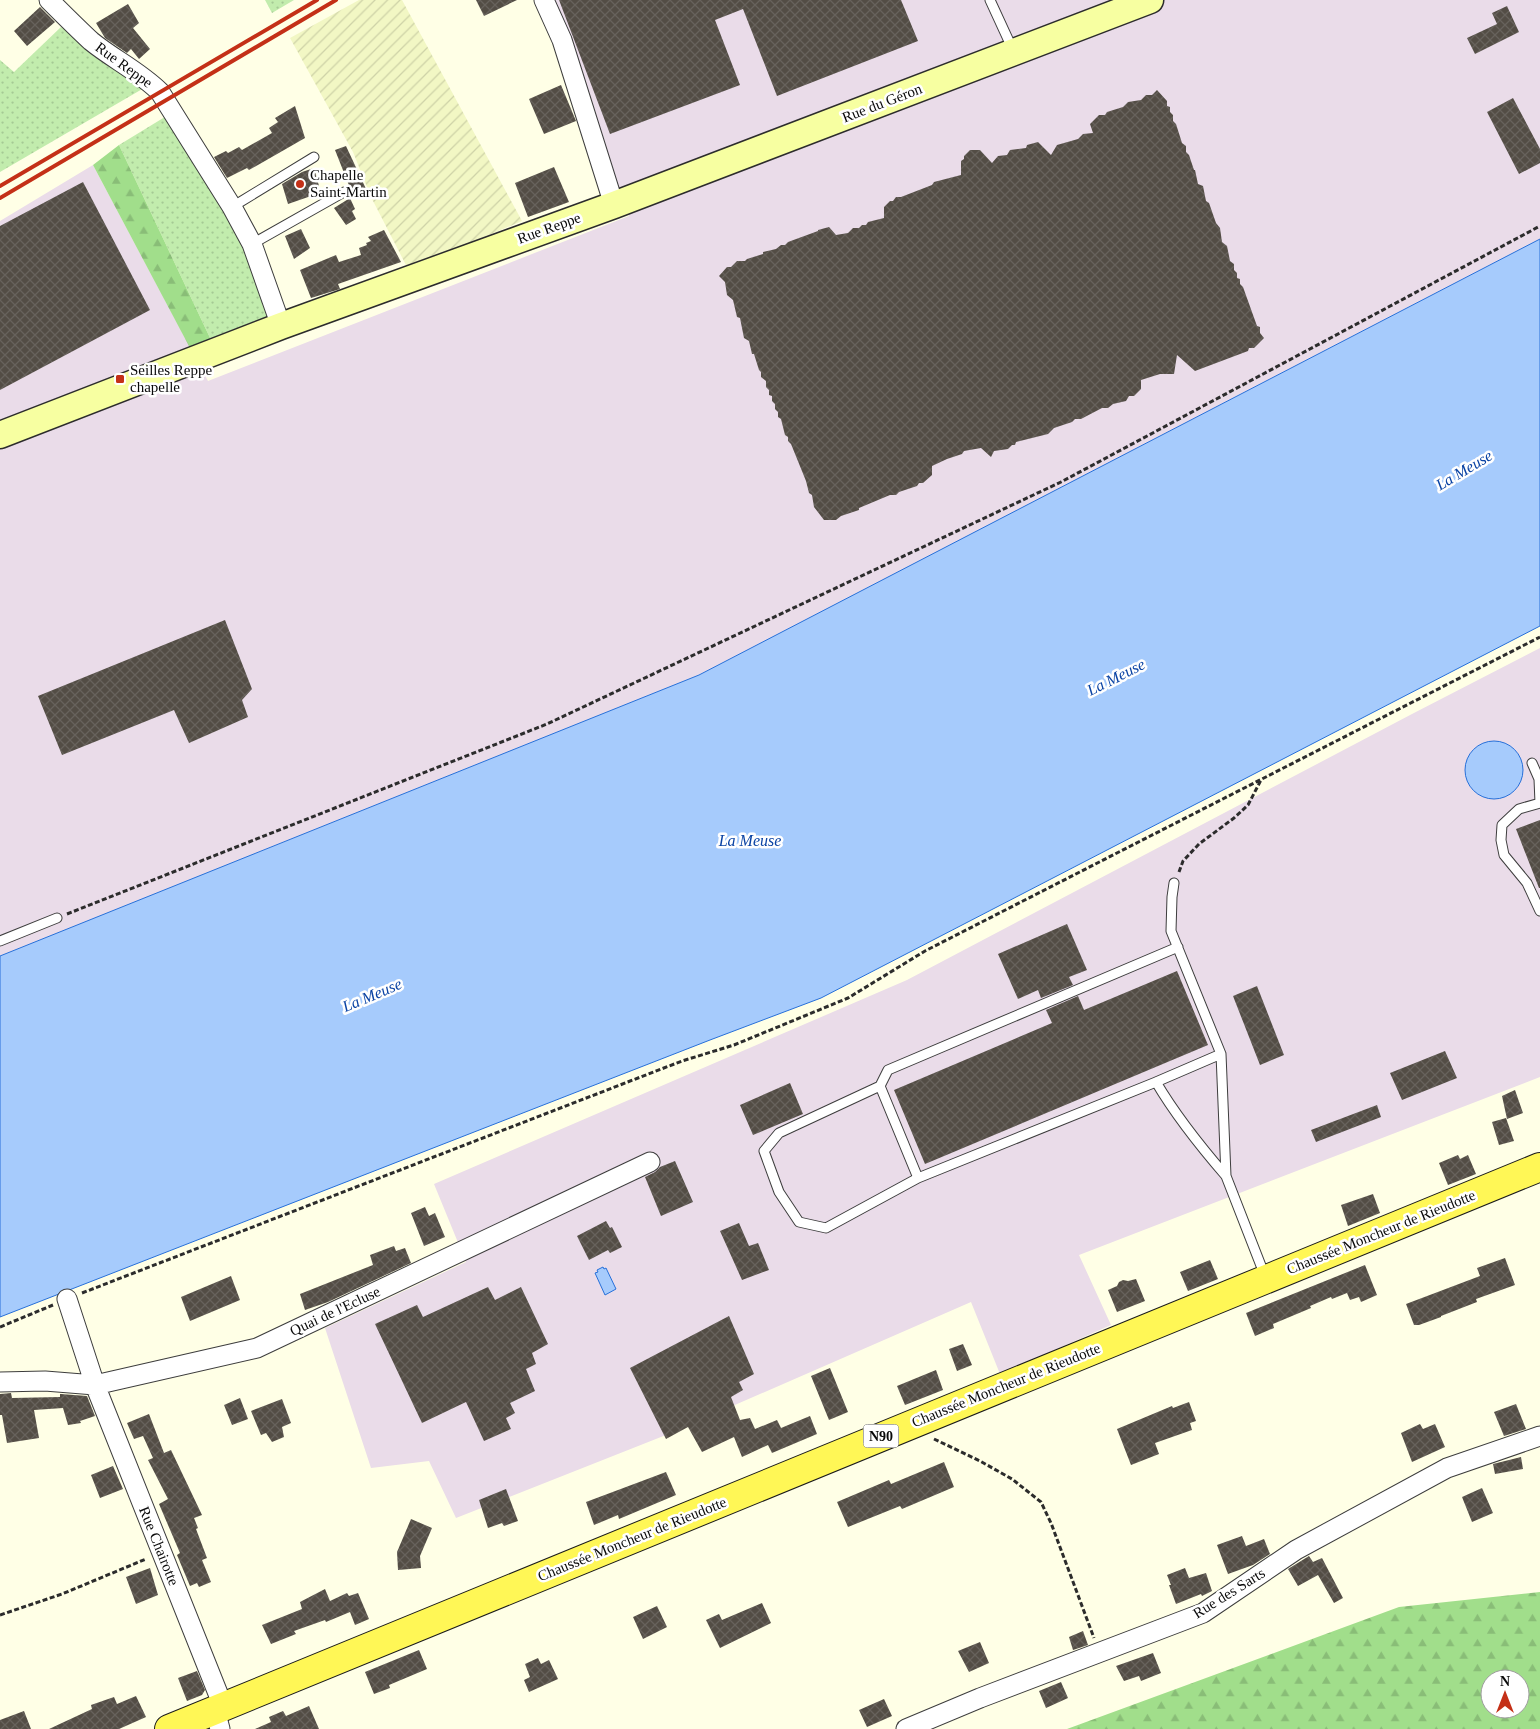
<svg xmlns="http://www.w3.org/2000/svg" width="1540" height="1729" viewBox="0 0 1540 1729" font-family="'Times New Roman',serif">
<style>
.industrial{fill:#eadce9}
.farmland{fill:url(#farmland-furrows)}
.grass{fill:url(#grass-dots)}
.forest{fill:url(#forest-firs);fill-rule:evenodd}
.water{fill:#a6cbfc;stroke:#266fd9}
.building{fill:url(#building-cross-hatch)}
.lines{fill:none;stroke-linecap:round;stroke-linejoin:round}
.lane-casing{stroke:#3d3d3d;stroke-width:11}
.street-casing{stroke:#3d3d3d;stroke-width:21}
.secondary-casing{stroke:#2c2c2c;stroke-width:29}
.primary-casing{stroke:#1b1b1b;stroke-width:30}
.path{stroke:#2c2c2c;stroke-width:3;stroke-dasharray:5 2.5;stroke-linecap:butt}
.lane{stroke:#fff;stroke-width:9}
.street{stroke:#fff;stroke-width:19}
.secondary{stroke:#f7ffa1;stroke-width:26}
.primary{stroke:#fff756;stroke-width:28}
.rail{stroke:#c43017;stroke-width:4}
.poi-dot{fill:#c43017;stroke:#fff;stroke-width:2}
.labels{text-anchor:middle;dominant-baseline:central;stroke-width:5;stroke-linejoin:round;paint-order:stroke}
.shield{fill:#fff;stroke:#545454;stroke-width:1}
.shield-label{font-size:14px;font-weight:bold;fill:#0a0a0a}
.street-label{font-size:15px;fill:#0a0a0a;stroke:#fff}
.poi-label{font-size:15px;fill:#0a0a0a;stroke:#fff;text-anchor:start}
.water-label{font-size:16px;font-style:italic;fill:#0a43a4;stroke:#fff}
</style>
<defs>
<pattern id="farmland-furrows" width="10" height="10" patternUnits="userSpaceOnUse" patternTransform="scale(1.25)"><rect width="10" height="10" fill="#f2f7c4"/><path d="M-1 1l2-2M0 10L10 0M9 11l2-2" fill="none" stroke="#ced2a7"/></pattern>
<pattern id="grass-dots" width="8" height="8" patternUnits="userSpaceOnUse" patternTransform="scale(1.25)"><rect width="8" height="8" fill="#c2ecad"/><path d="M2 2h.1M6 6h.1" fill="none" stroke="#a5c994" stroke-width="1.8" stroke-linecap="round"/></pattern>
<pattern id="forest-firs" width="22" height="20" patternUnits="userSpaceOnUse" patternTransform="scale(1.25)"><rect width="22" height="20" fill="#a1de8b"/><path d="M5 1l3.5 6h-7zM16 11l3.5 6h-7z" fill="#89bd77"/></pattern>
<pattern id="building-cross-hatch" width="8" height="8" patternUnits="userSpaceOnUse" patternTransform="scale(1.25)"><rect width="8" height="8" fill="#534d45"/><path d="M0 0l8 8M0 8l8-8" fill="none" stroke="#67625c"/></pattern>
</defs>
<rect width="100%" height="100%" fill="#ffffe6"/>
<!-- industrial -->
<path class="industrial" d="M 552,0 L 1540,0 L 1540,239 L 699,675 L 0,956 L 0,221 L 93,165 L 208,381 L 629,216 L 567,37 Z
M 1540,648 L 1540,1077 L 1079,1255 L 1111,1325 L 1000,1374 L 971,1302 L 666,1435 L 456,1518 L 429,1461 L 371,1468 L 325,1328 L 466,1262 L 434,1184 L 907,980 L 1412,714 Z"/>
<!-- farmland -->
<path class="farmland" d="M 359,0 L 402,0 L 522,221 L 408,269 L 371,197 L 353,152 L 290,38 Z"/>
<!-- grass -->
<path class="grass" d="M 265,0 L 294,0 L 272,13 Z
M 61,27 L 144,88 L 0,172 L 0,60 L 14,72 Z
M 173,112 L 232,207 L 278,316 L 211,340 L 119,145 Z"/>
<!-- forest -->
<path class="forest" d="M 119,145 L 211,340 L 190,348 L 93,165 Z
M 1540,1592 L 1540,1729 L 1067,1729 L 1399,1607 ZM 1490,1679 L 1520,1679 L 1520,1709 L 1490,1709 Z"/>
<!-- water -->
<path class="water" d="M 1540,239 L 1540,626 L 821,998 L 710,1040 L 0,1317 L 0,956 L 699,675 Z
M1465 770a29 29 0 1 1 58 0a29 29 0 1 1-58 0Z
M 603,1267 L 604,1269 L 606,1268 L 616,1289 L 605,1295 L 595,1273 L 598,1272 L 597,1270 Z"/>
<!-- building -->
<path class="building" d="M 476,0 L 517,0 L 484,16 Z
M 559,0 L 901,0 L 918,41 L 777,96 L 743,9 L 715,20 L 740,85 L 610,134 Z
M 128,4 L 139,23 L 133,28 L 150,49 L 139,59 L 131,49 L 127,53 L 105,38 L 96,23 Z
M 1507,6 L 1519,32 L 1475,54 L 1467,38 L 1497,24 L 1492,13 Z
M 40,7 L 55,22 L 27,46 L 14,31 Z
M 561,85 L 576,121 L 544,134 L 529,99 Z
M 1157,90 L 1167,101 L 1167,106 L 1170,107 L 1170,112 L 1173,115 L 1173,121 L 1176,124 L 1182,143 L 1186,146 L 1186,152 L 1189,155 L 1194,170 L 1195,170 L 1198,184 L 1203,186 L 1206,201 L 1209,203 L 1216,223 L 1220,228 L 1222,242 L 1227,246 L 1230,261 L 1234,264 L 1234,270 L 1237,273 L 1237,278 L 1240,279 L 1240,284 L 1243,287 L 1257,326 L 1260,327 L 1260,333 L 1264,338 L 1254,348 L 1249,348 L 1248,351 L 1195,371 L 1177,355 L 1174,374 L 1160,374 L 1141,380 L 1141,389 L 1134,396 L 1129,396 L 1126,401 L 1113,404 L 1108,408 L 1102,408 L 1081,419 L 1075,419 L 1072,422 L 1054,428 L 1048,434 L 1016,442 L 1015,445 L 1012,445 L 1008,449 L 994,451 L 991,457 L 981,448 L 964,451 L 962,454 L 947,459 L 932,466 L 932,475 L 923,483 L 919,483 L 917,486 L 899,492 L 896,495 L 890,495 L 859,508 L 859,510 L 841,516 L 836,520 L 824,520 L 814,507 L 812,495 L 809,493 L 806,481 L 791,444 L 788,441 L 788,437 L 785,435 L 781,419 L 778,417 L 778,412 L 775,409 L 775,404 L 772,401 L 772,396 L 769,395 L 769,390 L 766,387 L 766,381 L 761,377 L 761,372 L 759,370 L 754,354 L 752,354 L 749,341 L 744,338 L 740,318 L 737,317 L 733,300 L 727,295 L 725,282 L 719,276 L 727,267 L 731,267 L 737,261 L 745,261 L 747,259 L 763,254 L 763,252 L 776,249 L 781,245 L 785,245 L 788,242 L 818,231 L 818,230 L 829,227 L 836,235 L 848,233 L 853,228 L 859,228 L 862,225 L 866,225 L 868,222 L 884,218 L 884,207 L 890,201 L 893,201 L 896,197 L 901,197 L 932,185 L 934,182 L 961,175 L 961,161 L 964,159 L 964,156 L 970,150 L 980,150 L 992,163 L 998,156 L 1007,155 L 1010,150 L 1026,148 L 1027,145 L 1038,142 L 1051,155 L 1057,145 L 1078,139 L 1083,134 L 1093,133 L 1090,124 L 1099,115 L 1105,115 L 1107,112 L 1123,107 L 1128,102 L 1141,100 L 1146,95 L 1152,95 Z
M 1513,98 L 1540,149 L 1540,163 L 1519,174 L 1487,112 Z
M 295,106 L 305,138 L 249,170 L 247,168 L 227,178 L 214,157 L 226,151 L 228,153 L 239,147 L 242,150 L 272,133 L 269,128 L 278,122 L 275,118 Z
M 346,146 L 367,191 L 354,198 L 335,150 Z
M 554,167 L 569,202 L 528,217 L 515,183 Z
M 314,168 L 319,186 L 309,190 L 311,196 L 288,204 L 282,184 L 302,172 Z
M 83,182 L 150,310 L 0,390 L 0,226 Z
M 350,198 L 355,209 L 352,211 L 356,219 L 346,225 L 334,208 Z
M 301,229 L 310,248 L 294,259 L 285,236 Z
M 384,230 L 401,262 L 338,284 L 340,289 L 311,298 L 300,270 L 336,255 L 339,262 L 361,255 L 359,248 L 367,245 L 366,243 L 371,241 L 368,237 Z
M 225,620 L 252,689 L 242,700 L 248,717 L 189,743 L 174,710 L 62,755 L 38,696 Z
M 1540,820 L 1540,888 L 1539,888 L 1516,829 Z
M 1067,924 L 1087,970 L 1069,977 L 1073,985 L 1041,998 L 1038,990 L 1018,999 L 998,954 Z
M 1177,971 L 1208,1045 L 925,1164 L 894,1090 L 1052,1023 L 1046,1010 L 1078,996 L 1084,1010 Z
M 1257,986 L 1284,1055 L 1260,1065 L 1233,996 Z
M 1445,1051 L 1457,1078 L 1402,1100 L 1390,1073 Z
M 790,1083 L 803,1114 L 753,1135 L 740,1105 Z
M 1515,1090 L 1523,1113 L 1507,1119 L 1502,1096 Z
M 1377,1105 L 1381,1117 L 1316,1142 L 1311,1130 Z
M 1506,1118 L 1514,1141 L 1499,1145 L 1492,1122 Z
M 1458,1155 L 1460,1159 L 1468,1155 L 1476,1174 L 1448,1185 L 1439,1163 Z
M 675,1161 L 693,1202 L 661,1216 L 645,1177 L 655,1172 L 660,1167 Z
M 1373,1194 L 1380,1213 L 1348,1226 L 1341,1205 Z
M 425,1207 L 429,1216 L 435,1213 L 445,1237 L 424,1246 L 411,1213 Z
M 606,1221 L 610,1228 L 612,1227 L 622,1247 L 610,1253 L 608,1250 L 589,1260 L 577,1236 Z
M 739,1223 L 749,1246 L 758,1243 L 769,1270 L 742,1280 L 720,1231 Z
M 394,1246 L 396,1251 L 405,1248 L 411,1263 L 328,1302 L 305,1310 L 300,1294 L 373,1265 L 370,1255 Z
M 1505,1258 L 1515,1285 L 1476,1299 L 1477,1302 L 1441,1316 L 1441,1317 L 1419,1325 L 1414,1325 L 1406,1304 L 1480,1276 L 1477,1268 Z
M 1210,1260 L 1218,1279 L 1188,1291 L 1180,1272 Z
M 1365,1265 L 1377,1295 L 1361,1302 L 1359,1297 L 1350,1300 L 1347,1293 L 1332,1299 L 1331,1297 L 1310,1306 L 1311,1308 L 1273,1324 L 1274,1328 L 1255,1336 L 1246,1313 Z
M 231,1276 L 240,1300 L 190,1321 L 181,1297 Z
M 1136,1279 L 1145,1301 L 1117,1312 L 1108,1290 L 1117,1286 L 1119,1282 L 1123,1280 L 1128,1281 Z
M 488,1287 L 495,1300 L 521,1287 L 548,1344 L 532,1353 L 536,1364 L 526,1369 L 535,1391 L 510,1403 L 515,1413 L 506,1418 L 511,1429 L 484,1441 L 466,1402 L 422,1423 L 375,1324 L 417,1305 L 423,1317 Z
M 729,1316 L 754,1374 L 739,1382 L 743,1390 L 731,1397 L 740,1420 L 750,1418 L 755,1429 L 777,1420 L 781,1428 L 810,1416 L 817,1434 L 772,1453 L 768,1445 L 742,1457 L 734,1437 L 702,1452 L 688,1427 L 666,1439 L 630,1368 Z
M 963,1344 L 972,1365 L 957,1371 L 949,1349 Z
M 830,1368 L 848,1412 L 829,1420 L 811,1376 Z
M 936,1370 L 943,1390 L 905,1405 L 897,1386 Z
M 11,1393 L 12,1398 L 60,1397 L 60,1394 L 61,1394 L 87,1396 L 95,1416 L 80,1421 L 81,1423 L 68,1425 L 63,1408 L 34,1410 L 39,1438 L 7,1443 L 2,1415 L 0,1415 L 0,1394 Z
M 240,1398 L 248,1419 L 232,1425 L 224,1405 Z
M 282,1399 L 291,1423 L 282,1427 L 284,1437 L 272,1442 L 266,1433 L 261,1435 L 251,1411 Z
M 1189,1402 L 1196,1421 L 1190,1423 L 1192,1430 L 1155,1443 L 1159,1454 L 1131,1465 L 1117,1429 L 1172,1406 L 1173,1408 Z
M 1516,1404 L 1526,1429 L 1504,1436 L 1494,1412 Z
M 149,1414 L 164,1453 L 171,1450 L 202,1515 L 194,1518 L 198,1528 L 196,1529 L 207,1558 L 202,1560 L 211,1582 L 199,1587 L 197,1583 L 190,1586 L 177,1555 L 180,1553 L 159,1504 L 168,1499 L 148,1460 L 153,1458 L 143,1436 L 134,1439 L 127,1423 Z
M 1420,1424 L 1423,1429 L 1435,1424 L 1445,1447 L 1412,1462 L 1401,1433 Z
M 1521,1457 L 1523,1469 L 1495,1474 L 1493,1464 Z
M 944,1462 L 954,1487 L 902,1509 L 900,1506 L 848,1527 L 837,1502 L 889,1480 L 891,1484 Z
M 113,1466 L 123,1489 L 100,1498 L 91,1475 Z
M 666,1472 L 676,1495 L 619,1519 L 618,1515 L 594,1525 L 586,1502 Z
M 1482,1488 L 1493,1513 L 1472,1522 L 1462,1497 Z
M 506,1489 L 518,1521 L 504,1526 L 502,1523 L 488,1528 L 479,1500 Z
M 411,1519 L 432,1528 L 420,1556 L 421,1568 L 398,1570 L 397,1552 Z
M 1242,1536 L 1246,1546 L 1264,1539 L 1270,1554 L 1253,1565 L 1228,1574 L 1217,1545 Z
M 1309,1556 L 1313,1562 L 1322,1558 L 1343,1598 L 1334,1603 L 1318,1575 L 1298,1586 L 1288,1569 Z
M 150,1568 L 158,1595 L 136,1604 L 126,1577 Z
M 1185,1568 L 1189,1578 L 1206,1573 L 1212,1591 L 1202,1596 L 1201,1594 L 1176,1604 L 1169,1585 L 1171,1585 L 1167,1575 Z
M 325,1589 L 330,1601 L 347,1593 L 349,1596 L 358,1593 L 369,1619 L 355,1625 L 350,1612 L 326,1622 L 325,1620 L 294,1631 L 296,1634 L 271,1644 L 262,1625 L 302,1609 L 300,1602 Z
M 762,1603 L 771,1623 L 720,1648 L 706,1620 L 719,1614 L 722,1620 Z
M 657,1606 L 667,1627 L 643,1639 L 633,1617 Z
M 1083,1631 L 1088,1645 L 1073,1650 L 1069,1637 Z
M 980,1642 L 989,1663 L 969,1672 L 958,1651 Z
M 419,1650 L 427,1669 L 389,1685 L 390,1688 L 374,1694 L 365,1672 Z
M 1153,1653 L 1161,1673 L 1141,1681 L 1139,1676 L 1124,1681 L 1116,1666 Z
M 538,1658 L 541,1664 L 549,1660 L 558,1679 L 529,1692 L 524,1680 L 530,1677 L 525,1664 Z
M 197,1671 L 205,1690 L 202,1695 L 187,1701 L 178,1678 Z
M 1061,1682 L 1068,1698 L 1046,1708 L 1039,1691 Z
M 136,1696 L 146,1717 L 119,1729 L 49,1729 L 92,1709 L 91,1705 L 114,1697 L 117,1704 Z
M 884,1699 L 892,1716 L 867,1727 L 859,1710 Z
M 309,1706 L 319,1729 L 255,1729 L 271,1722 L 269,1717 L 283,1711 L 286,1716 Z
M 24,1711 L 31,1729 L 0,1729 L 0,1720 Z"/>
<g class="lines">
<defs>
<path id="lane" d="M 990,0 L 1013,50
M 232,207 L 314,157
M 252,244 L 344,192
M 1532,763 L 1539,779 L 1540,803
M 1540,803 L 1519,809 L 1502,825 L 1501,840 L 1504,855 L 1527,883 L 1540,911
M 1174,883 L 1172,897 L 1171,931 L 1221,1054 L 1226,1176 L 1265,1276
M 0,941 L 57,918
M 1221,1054 L 1156,1082 C 1176,1116 1200,1146 1226,1176
M 1156,1082 L 918,1178 L 880,1086 L 888,1070 L 1178,947
M 880,1086 L 779,1133 L 764,1151 L 779,1192 L 799,1222 L 826,1228 L 918,1178"/>
<path id="street" d="M 49,0 C 63,14 77,28 91,41 C 113,59 140,72 160,92 L 232,207 L 252,244 L 281,326
M 544,0 L 562,40 L 614,205
M 67,1299 L 95,1385 L 223,1706
M 0,1382 L 45,1381 L 95,1385 L 257,1348 L 650,1162
M 215,1710 L 220,1729
M 906,1729 L 980,1698 L 1203,1613 L 1296,1550 L 1447,1468 L 1540,1436"/>
<path id="secondary" d="M 0,435 L 281,326 L 614,205 L 1150,0"/>
<path id="primary" d="M 169,1729 L 1540,1167"/>
</defs>
<!-- lane casing -->
<use href="#lane" class="lane-casing"/>
<!-- street casing -->
<use href="#street" class="street-casing"/>
<!-- secondary casing -->
<use href="#secondary" class="secondary-casing"/>
<!-- primary casing -->
<use href="#primary" class="primary-casing"/>
<!-- path -->
<path class="path" d="M 1179,872 L 1183,861 L 1199,844 L 1234,818 L 1248,805 L 1261,780
M 67,914 L 547,724 L 1061,482 L 1540,226
M 82,1293 L 682,1061 L 734,1045 L 848,998 L 925,951 L 1540,637
M 0,1327 L 53,1305
M 934,1439 L 980,1461 L 1012,1479 L 1041,1502 L 1051,1523 L 1094,1638
M 0,1615 L 62,1594 L 146,1559"/>
<!-- lane -->
<use href="#lane" class="lane"/>
<!-- street -->
<use href="#street" class="street"/>
<!-- secondary -->
<use href="#secondary" class="secondary"/>
<!-- primary -->
<use href="#primary" class="primary"/>
<!-- rail -->
<path class="rail" d="M 0,186 L 317,0
M 0,198 L 336,0"/>
</g>
<!-- markers -->
<g class="poi-dot">
<circle cx="300" cy="184" r="5"/>
<rect x="115" y="374" width="10" height="10" rx="2.5"/>
</g>
<g class="labels">
<!-- shield labels -->
<rect class="shield" x="863.5" y="1424.5" width="35" height="23" rx="4"/>
<g class="shield-label">
<text x="881" y="1436">N90</text>
</g>
<!-- street labels -->
<g class="street-label">
<text transform="translate(124 65) rotate(36)">Rue Reppe</text>
<text transform="translate(882 103) rotate(-21)">Rue du Géron</text>
<text transform="translate(549 228) rotate(-20)">Rue Reppe</text>
<text transform="translate(1381 1232) rotate(-22)">Chaussée Moncheur de Rieudotte</text>
<text transform="translate(335 1311) rotate(-25)">Quai de l'Ecluse</text>
<text transform="translate(1006 1385) rotate(-22)">Chaussée Moncheur de Rieudotte</text>
<text transform="translate(632 1539) rotate(-22)">Chaussée Moncheur de Rieudotte</text>
<text transform="translate(159 1546) rotate(68)">Rue Chairotte</text>
<text transform="translate(1229 1593) rotate(-32)">Rue des Sarts</text>
</g>
<!-- poi labels -->
<g class="poi-label">
<text x="310" y="175">Chapelle<tspan x="310" dy="17">Saint-Martin</tspan></text>
<text x="130" y="370">Seilles Reppe<tspan x="130" dy="17">chapelle</tspan></text>
</g>
<!-- water labels -->
<g class="water-label">
<text transform="translate(1464 470) rotate(-31)">La Meuse</text>
<text transform="translate(1116 677) rotate(-27)">La Meuse</text>
<text x="750" y="840">La Meuse</text>
<text transform="translate(372 995) rotate(-23)">La Meuse</text>
</g>
</g>
<!-- north arrow -->
<g transform="translate(1505 1694)"><circle r="24" fill="#ffffff" stroke="#9d9d9d"/>
<path d="M0-4L9 19L0 12L-9 19Z" fill="#c43017"/>
<text y="-8" font-size="14" font-weight="bold" text-anchor="middle" fill="#0a0a0a">N</text>
</g>
</svg>
